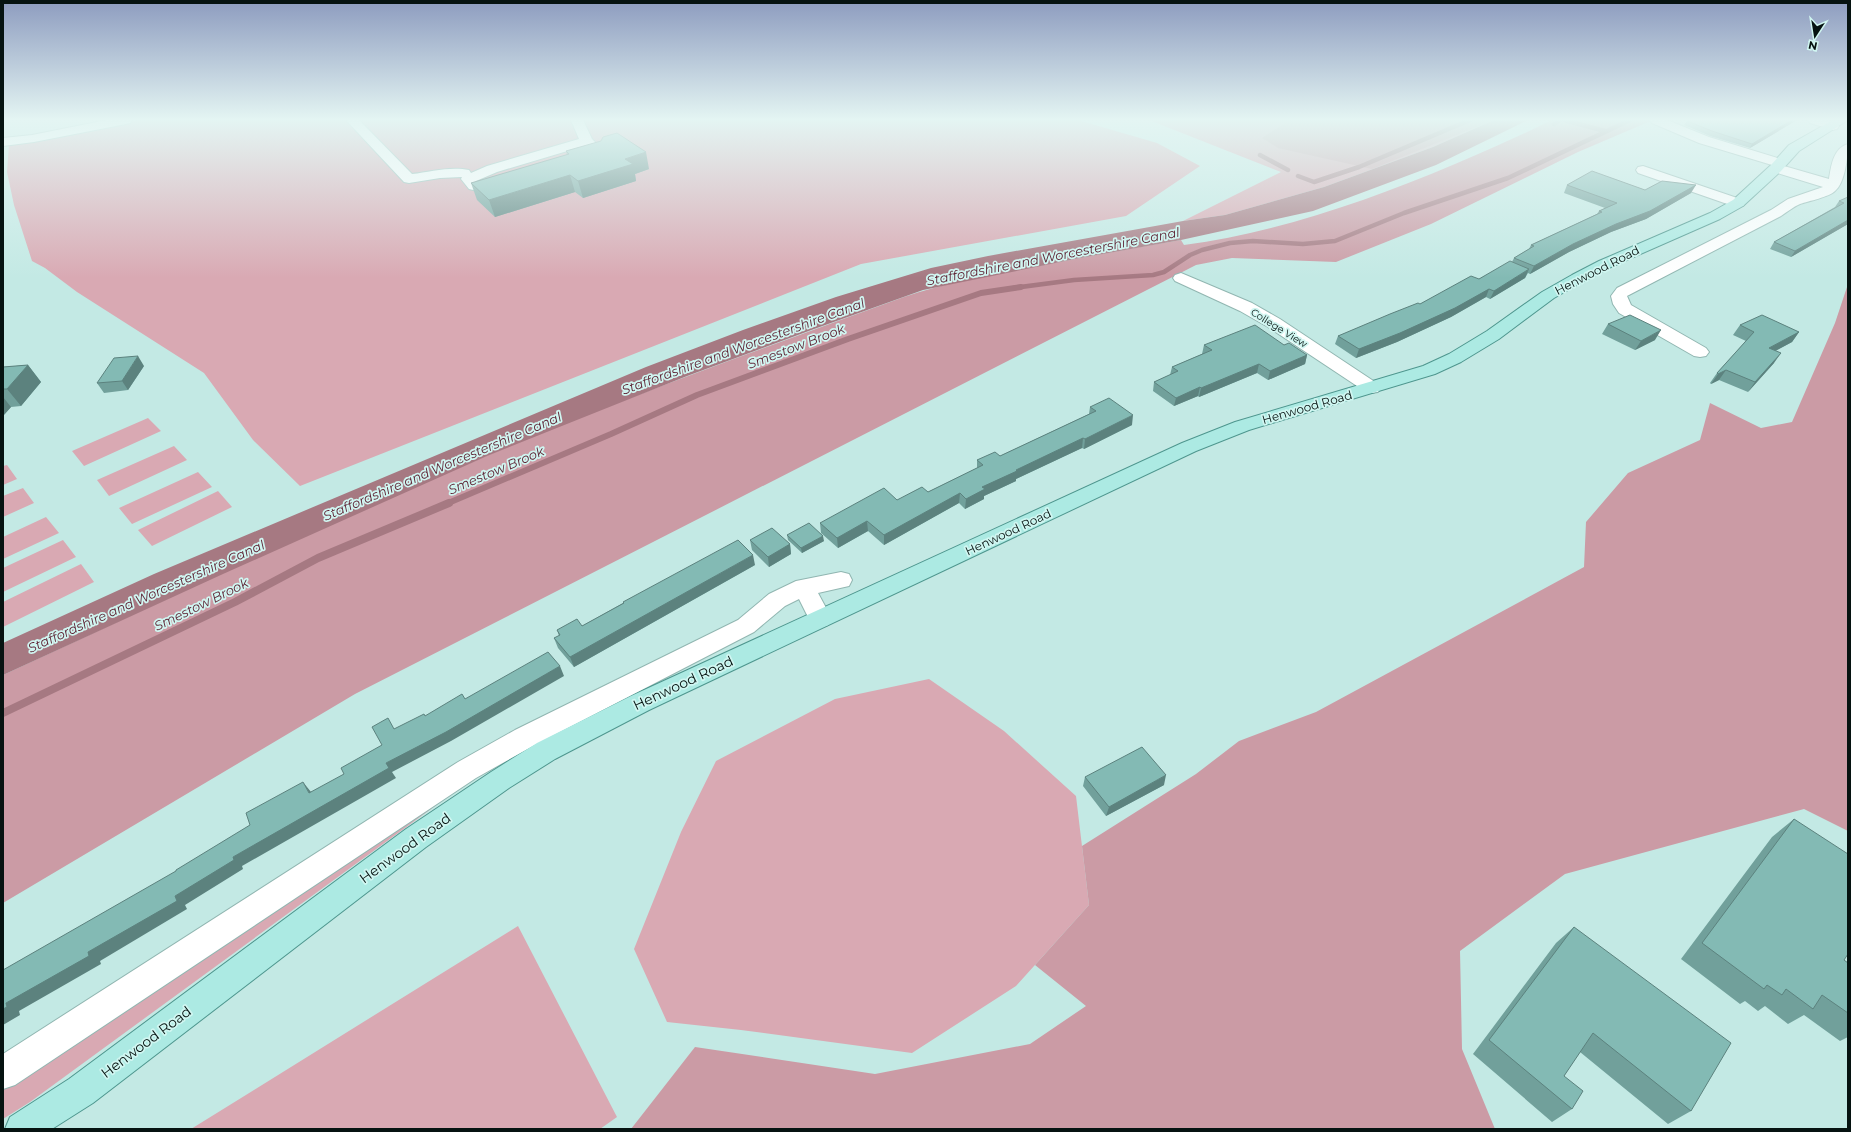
<svg xmlns="http://www.w3.org/2000/svg" width="1851" height="1132" viewBox="0 0 1851 1132" font-family="Montserrat,sans-serif">
<style>
.green{fill:#d9a9b3}
.forest{fill:#cb9ba5}
.water{fill:#a67982}
.lines{fill:none;stroke-linecap:round;stroke-linejoin:round}
.stream-far2{stroke:#a67982;stroke-width:4.5}
.stream-far1{stroke:#a67982;stroke-width:6}
.stream{stroke:#a67982;stroke-width:8}
.minor-casing{stroke:#91b6b1;stroke-width:2}
.major-casing{stroke:#4e968e;stroke-width:2}
.minor{fill:#fff;fill-rule:evenodd}
.major{fill:#aceae3;fill-rule:evenodd}
.wall{fill:#71a09b}
.shaded-wall{fill:#5c827e}
.building{fill:#83bab4;stroke:#5c827e}
.labels{text-anchor:middle;dominant-baseline:central;stroke-width:3.5;stroke-linejoin:round;paint-order:stroke}
.far-street-label{font-size:10px;fill:#061311;stroke:#d0f6f1}
.street-label{font-size:12px;fill:#061311;stroke:#d0f6f1}
.water-label{font-size:13px;font-style:italic;fill:#5e2334;stroke:#d0f6f1}
.near-street-label{font-size:14px;fill:#061311;stroke:#d0f6f1}
</style>
<rect width="100%" height="100%" fill="#c3e9e4"/>
<!-- green -->
<path class="green" d="M 140,120 L 1078,120 L 1157,143 L 1200,166 L 1126,216 L 861,264 L 300,486 L 253,440 L 204,373 L 77,292 L 45,268 L 32,261 L 14,205 L 7,172 L 9,145 Z
M 1149,120 L 1494,120 L 1433,147 L 1324,187 L 1225,215 L 1183,221 L 1281,172 Z
M 148,418 L 161,431 L 84,466 L 72,451 Z
M 174,446 L 187,460 L 109,496 L 97,480 Z
M 7,465 L 17,479 L 3,485 L 3,466 Z
M 198,472 L 212,487 L 132,524 L 119,508 Z
M 23,488 L 34,503 L 3,517 L 3,496 Z
M 218,491 L 232,507 L 152,546 L 138,530 Z
M 46,517 L 59,533 L 3,559 L 3,537 Z
M 63,540 L 76,557 L 3,592 L 3,568 Z
M 81,564 L 94,582 L 3,627 L 3,602 Z
M 929,679 L 1004,731 L 1076,796 L 1089,905 L 1016,986 L 912,1053 L 741,1030 L 667,1022 L 634,949 L 681,832 L 716,761 L 835,699 Z
M 468,782 L 30,1102 L 3,1119 L 3,1085 Z
M 518,926 L 617,1117 L 600,1129 L 191,1129 Z"/>
<!-- forest -->
<path class="forest" d="M 1290,120 L 1494,120 L 1372,169 L 1278,148 L 1262,138 Z
M 1552,120 L 1653,120 L 1578,152 L 1431,224 L 1336,262 L 1232,258 L 1196,265 L 355,694 L 3,903 L 3,675 C 163,601 323,525 486,456 C 623,398 764,348 904,297 C 942,284 982,277 1022,269 C 1075,259 1128,249 1181,240 L 1184,245 C 1278,232 1368,201 1455,164 C 1488,150 1520,136 1552,120 Z
M 1848,284 L 1848,831 L 1804,809 L 1565,874 L 1460,951 L 1462,1049 L 1495,1129 L 631,1129 L 695,1047 L 875,1074 L 1030,1044 L 1086,1006 L 1035,965 L 1089,905 L 1082,846 L 1196,774 L 1239,741 L 1316,712 L 1584,567 L 1586,522 L 1628,473 L 1700,440 L 1710,403 L 1761,428 L 1792,422 L 1835,323 Z"/>
<!-- water -->
<path class="water" d="M 1494,120 L 1528,120 L 1436,165 L 1313,211 L 1181,240 L 1075,259 L 923,290 L 814,329 L 687,376 L 487,456 L 223,574 L 3,675 L 3,643 L 154,574 L 646,367 L 743,330 L 836,297 L 931,268 L 988,256 L 1183,221 L 1225,215 L 1324,187 L 1433,147 Z"/>
<g class="lines">
<!-- stream-far2 -->
<path class="stream-far2" d="M 1564,120 L 1605,131
M 1554,124 L 1560,120
M 1260,155 L 1288,170
M 1298,176 L 1314,182 L 1359,167 L 1470,120
M 1013,288 L 1074,280 L 1153,275 L 1164,272 L 1190,255 L 1202,250 L 1230,243 L 1253,241 L 1303,244 L 1335,241 L 1404,213 L 1508,178 L 1630,120"/>
<!-- stream-far1 -->
<path class="stream-far1" d="M 446,504 L 611,434 L 697,395 L 848,339 L 981,293 L 1021,287"/>
<!-- stream -->
<path class="stream" d="M 3,713 L 235,602 L 318,558 L 449,503"/>
<defs>
<path id="minor" d="M 107,120 L 132,120 L 130,123 L 126,124 L 34,142 L 3,146 L 3,138 L 32,135 Z
M 346,120 L 359,120 L 412,174 C 430,172 451,166 469,170 L 471,173 L 487,166 L 579,139 L 571,120 L 583,120 L 592,139 L 606,153 C 601,159 586,163 578,161 L 576,158 L 578,155 L 590,152 L 584,146 L 497,172 L 476,181 L 482,184 L 499,180 L 504,181 L 506,184 L 504,187 L 482,192 L 469,189 L 461,179 L 462,177 L 440,178 L 409,183 L 404,182 Z
M 1650,120 L 1667,120 L 1709,137 L 1784,160 L 1786,163 L 1784,166 L 1829,179 C 1831,167 1833,148 1848,144 C 1848,156 1845,183 1835,191 C 1829,197 1809,201 1800,204 C 1793,207 1787,212 1781,216 L 1627,296 L 1631,305 L 1706,348 L 1709,352 L 1706,356 L 1700,357 L 1694,356 L 1619,313 L 1613,304 L 1611,296 L 1617,288 L 1771,210 L 1788,199 L 1823,187 L 1771,171 L 1769,168 L 1772,165 L 1699,143 L 1652,123 Z
M 1808,120 C 1817,120 1833,117 1839,126 L 1837,129 L 1833,130 L 1810,123 Z
M 1643,166 L 1743,200 L 1745,203 L 1743,206 L 1733,206 L 1638,173 L 1636,170 L 1638,167 Z
M 1181,273 L 1252,303 L 1280,319 L 1378,384 L 1381,388 L 1378,392 L 1372,393 L 1366,392 L 1268,327 L 1240,311 L 1175,281 L 1173,278 L 1175,275 Z
M 841,572 L 849,574 L 852,580 L 849,586 L 818,593 L 832,619 L 828,625 L 820,628 L 812,625 L 799,599 L 785,606 L 754,632 L 533,746 L 476,778 L 15,1085 L 3,1089 L 3,1054 L 458,762 L 515,730 L 738,620 L 769,594 L 796,581 Z"/>
<path id="major" d="M 1833,120 L 1848,120 L 1799,151 L 1781,171 L 1743,206 L 1720,219 L 1611,267 L 1584,281 L 1554,298 L 1499,339 L 1461,362 L 1435,374 L 1249,430 L 1196,451 L 649,710 L 555,759 L 509,788 L 426,847 L 93,1103 L 52,1129 L 5,1129 L 10,1117 L 69,1079 L 406,829 L 491,772 L 537,743 L 631,696 L 1182,443 L 1235,422 L 1423,366 L 1449,354 L 1487,331 L 1542,292 L 1572,275 L 1599,261 L 1710,213 L 1733,200 L 1771,165 L 1789,145 Z"/>
</defs>
<!-- minor casing -->
<use href="#minor" class="minor-casing"/>
<!-- major casing -->
<use href="#major" class="major-casing"/>
<!-- minor -->
<use href="#minor" class="minor"/>
<!-- major -->
<use href="#major" class="major"/>
</g>
<!-- wall -->
<path class="wall" d="M 1797,120 L 1750,148 L 1710,136 L 1684,125 L 1687,121 Z
M 566,151 L 649,169 L 635,174 L 636,181 L 583,198 L 575,192 L 495,217 L 477,200 L 471,183 L 567,155 Z
M 1567,185 L 1691,193 L 1646,219 L 1611,232 L 1569,252 L 1530,274 L 1528,273 L 1525,278 L 1490,299 L 1486,297 L 1451,317 L 1397,342 L 1356,358 L 1335,344 L 1338,336 L 1420,304 L 1479,279 L 1512,262 L 1514,258 L 1529,249 L 1531,245 L 1597,214 L 1599,211 L 1605,208 L 1564,193 Z
M 1848,197 L 1848,224 L 1791,257 L 1770,249 L 1774,242 L 1835,207 L 1839,201 Z
M 1608,324 L 1655,340 L 1635,350 L 1602,334 Z
M 1740,325 L 1799,332 L 1792,342 L 1775,351 L 1774,363 L 1748,392 L 1719,380 L 1711,384 L 1710,383 L 1717,373 L 1746,341 L 1733,335 Z
M 1204,345 L 1284,345 L 1307,355 L 1305,364 L 1268,380 L 1257,373 L 1199,397 L 1198,396 L 1174,406 L 1153,391 L 1154,382 L 1170,375 L 1172,367 L 1202,354 Z
M 28,365 L 41,382 L 21,406 L 11,407 L 3,416 L 3,367 Z
M 144,366 L 128,390 L 104,393 L 97,383 Z
M 1090,407 L 1132,425 L 1084,449 L 1082,448 L 1016,479 L 1016,481 L 984,496 L 984,499 L 965,509 L 959,503 L 884,545 L 868,531 L 838,548 L 821,533 L 820,523 L 897,500 L 928,492 L 977,468 L 977,460 L 1000,456 L 1089,414 Z
M 787,535 L 824,541 L 802,553 L 788,540 Z
M 750,540 L 790,544 L 791,554 L 769,567 L 752,550 Z
M 755,565 L 574,667 L 558,648 L 554,638 L 559,636 L 557,630 L 582,626 L 623,603 L 623,602 Z
M 1085,777 L 1164,785 L 1106,816 L 1083,786 Z
M 1794,819 L 1844,960 L 1848,963 L 1848,1037 L 1840,1041 L 1804,1015 L 1788,1024 L 1765,1006 L 1758,1011 L 1745,1001 L 1740,1004 L 1681,959 L 1772,837 Z
M 1574,927 L 1691,1111 L 1668,1124 L 1580,1052 L 1564,1076 L 1572,1109 L 1552,1122 L 1473,1054 L 1556,943 Z"/>
<!-- shaded-wall -->
<path class="shaded-wall" d="M 1792,120 L 1797,120 L 1750,148 L 1752,144 Z
M 646,152 L 649,169 L 635,174 L 636,181 L 583,198 L 578,181 L 625,159 Z
M 570,175 L 575,192 L 495,217 L 489,200 Z
M 1696,185 L 1691,193 L 1646,219 L 1611,232 L 1569,252 L 1530,274 L 1534,266 L 1573,244 Z
M 1848,220 L 1848,224 L 1791,257 L 1795,251 Z
M 1529,269 L 1525,278 L 1490,299 L 1494,291 Z
M 1489,289 L 1486,297 L 1451,317 L 1397,342 L 1356,358 L 1359,349 Z
M 1661,330 L 1655,340 L 1635,350 L 1641,341 Z
M 1799,332 L 1792,342 L 1762,358 L 1769,348 Z
M 1781,353 L 1774,363 L 1748,392 L 1755,382 Z
M 1307,355 L 1305,364 L 1268,380 L 1270,371 Z
M 138,356 L 144,366 L 128,390 L 122,381 Z
M 1259,364 L 1257,373 L 1199,397 L 1201,388 Z
M 28,365 L 41,382 L 21,406 L 7,389 Z
M 1726,370 L 1719,380 L 1711,384 L 1718,374 Z
M 1200,387 L 1198,396 L 1174,406 L 1176,398 Z
M 3,397 L 11,407 L 3,416 Z
M 1133,415 L 1132,425 L 1084,449 L 1085,439 Z
M 1083,438 L 1082,448 L 1016,479 L 1016,481 L 984,496 L 984,499 L 965,509 L 966,499 L 982,487 L 1016,470 Z
M 960,493 L 959,503 L 884,545 L 884,535 Z
M 867,521 L 868,531 L 838,548 L 837,538 Z
M 823,536 L 824,541 L 802,553 L 801,548 Z
M 790,544 L 791,554 L 769,567 L 768,557 Z
M 753,555 L 755,565 L 574,667 L 570,657 Z
M 560,666 L 564,676 L 451,741 L 392,772 L 396,778 L 242,866 L 243,869 L 185,905 L 187,909 L 100,961 L 101,964 L 19,1011 L 20,1015 L 3,1025 L 3,1009 L 6,1003 L 88,952 L 175,896 L 233,857 L 386,763 Z
M 1166,775 L 1164,785 L 1106,816 L 1109,807 Z
M 303,782 L 311,792 L 316,803 L 309,793 Z"/>
<!-- building -->
<path class="building" d="M 1689,120 L 1792,120 L 1752,144 L 1712,131 L 1687,121 Z
M 617,133 L 646,152 L 625,159 L 633,164 L 578,181 L 570,175 L 489,200 L 471,183 L 569,154 L 566,151 L 601,141 L 603,137 Z
M 1592,171 L 1645,190 L 1662,181 L 1696,185 L 1650,211 L 1616,224 L 1573,244 L 1534,266 L 1514,258 L 1534,246 L 1531,245 L 1602,212 L 1599,211 L 1617,203 L 1567,185 Z
M 1848,197 L 1848,220 L 1795,251 L 1774,242 L 1844,203 L 1839,201 Z
M 1510,261 L 1529,269 L 1494,291 L 1489,289 L 1455,308 L 1400,333 L 1359,349 L 1338,336 L 1390,314 L 1418,303 L 1420,304 L 1471,276 L 1479,279 Z
M 1630,315 L 1661,330 L 1641,341 L 1608,324 Z
M 1762,315 L 1799,332 L 1769,348 L 1781,353 L 1755,382 L 1726,370 L 1718,374 L 1717,373 L 1754,332 L 1740,325 Z
M 1255,325 L 1284,345 L 1289,343 L 1307,355 L 1270,371 L 1259,364 L 1201,388 L 1200,387 L 1176,398 L 1154,382 L 1178,371 L 1172,367 L 1212,350 L 1204,345 Z
M 138,356 L 122,381 L 97,383 L 114,358 Z
M 28,365 L 7,389 L 3,389 L 3,367 Z
M 1109,398 L 1133,415 L 1085,439 L 1083,438 L 1016,470 L 1017,471 L 982,487 L 985,489 L 966,499 L 960,493 L 884,535 L 867,521 L 837,538 L 820,523 L 884,488 L 897,500 L 922,487 L 928,492 L 983,465 L 977,460 L 995,452 L 1000,456 L 1096,411 L 1090,407 Z
M 809,523 L 823,536 L 801,548 L 787,535 Z
M 772,528 L 790,544 L 768,557 L 750,540 Z
M 738,540 L 753,555 L 570,657 L 554,638 L 560,635 L 557,630 L 577,619 L 582,626 L 624,603 L 623,602 Z
M 548,652 L 560,666 L 446,732 L 386,763 L 389,768 L 233,857 L 234,860 L 175,896 L 177,901 L 88,952 L 89,956 L 6,1003 L 7,1007 L 3,1009 L 3,970 L 176,871 L 176,870 L 250,825 L 246,813 L 303,782 L 309,793 L 344,774 L 341,768 L 382,745 L 372,727 L 388,718 L 394,729 L 424,714 L 425,716 L 462,694 L 465,699 Z
M 1142,747 L 1166,775 L 1109,807 L 1085,777 Z
M 1794,819 L 1848,854 L 1848,954 L 1844,960 L 1848,963 L 1848,1013 L 1822,995 L 1813,1009 L 1786,989 L 1782,995 L 1767,985 L 1764,989 L 1702,943 Z
M 1574,927 L 1731,1043 L 1691,1111 L 1593,1033 L 1564,1076 L 1583,1091 L 1572,1109 L 1489,1040 Z"/>
<!-- sky -->
<linearGradient id="sky" x2="0" y2="1"><stop stop-color="#8d9cbf"/><stop offset="0.43" stop-color="#e4f5f3"/><stop offset="1" stop-color="#e4f5f3" stop-opacity="0"/></linearGradient>
<rect width="1851" height="278" fill="url(#sky)"/>
<g class="labels">
<!-- far-street labels -->
<g class="far-street-label">
<text transform="translate(1279 328) rotate(32)">College View</text>
</g>
<!-- street labels -->
<g class="street-label">
<text transform="translate(1597 270) rotate(-27)">Henwood Road</text>
<text transform="translate(1307 407) rotate(-16)">Henwood Road</text>
<text transform="translate(1008 532) rotate(-25)">Henwood Road</text>
</g>
<!-- water labels -->
<g class="water-label">
<text transform="translate(1053 256) rotate(-11)">Staffordshire and Worcestershire Canal</text>
<text transform="translate(743 346) rotate(-20)">Staffordshire and Worcestershire Canal</text>
<text transform="translate(796 346) rotate(-21)">Smestow Brook</text>
<text transform="translate(442 466) rotate(-23)">Staffordshire and Worcestershire Canal</text>
<text transform="translate(496 470) rotate(-23)">Smestow Brook</text>
<text transform="translate(146 596) rotate(-24)">Staffordshire and Worcestershire Canal</text>
<text transform="translate(201 604) rotate(-26)">Smestow Brook</text>
</g>
<!-- near-street labels -->
<g class="near-street-label">
<text transform="translate(683 683) rotate(-25)">Henwood Road</text>
<text transform="translate(405 848) rotate(-36)">Henwood Road</text>
<text transform="translate(146 1042) rotate(-37)">Henwood Road</text>
</g>
</g>
<!-- border -->
<rect width="1851" height="1132" fill="none" stroke="#061311" stroke-width="8"/>
<!-- north arrow -->
<g transform="translate(1815 36) rotate(192)" stroke="#d0f6f1" stroke-width="3" paint-order="stroke">
<path d="M0-3L7 15L0 10L-7 15Z" fill="#061311"/>
<text y="-6" font-size="11" font-weight="bold" text-anchor="middle" fill="#061311">N</text>
</g>
</svg>
